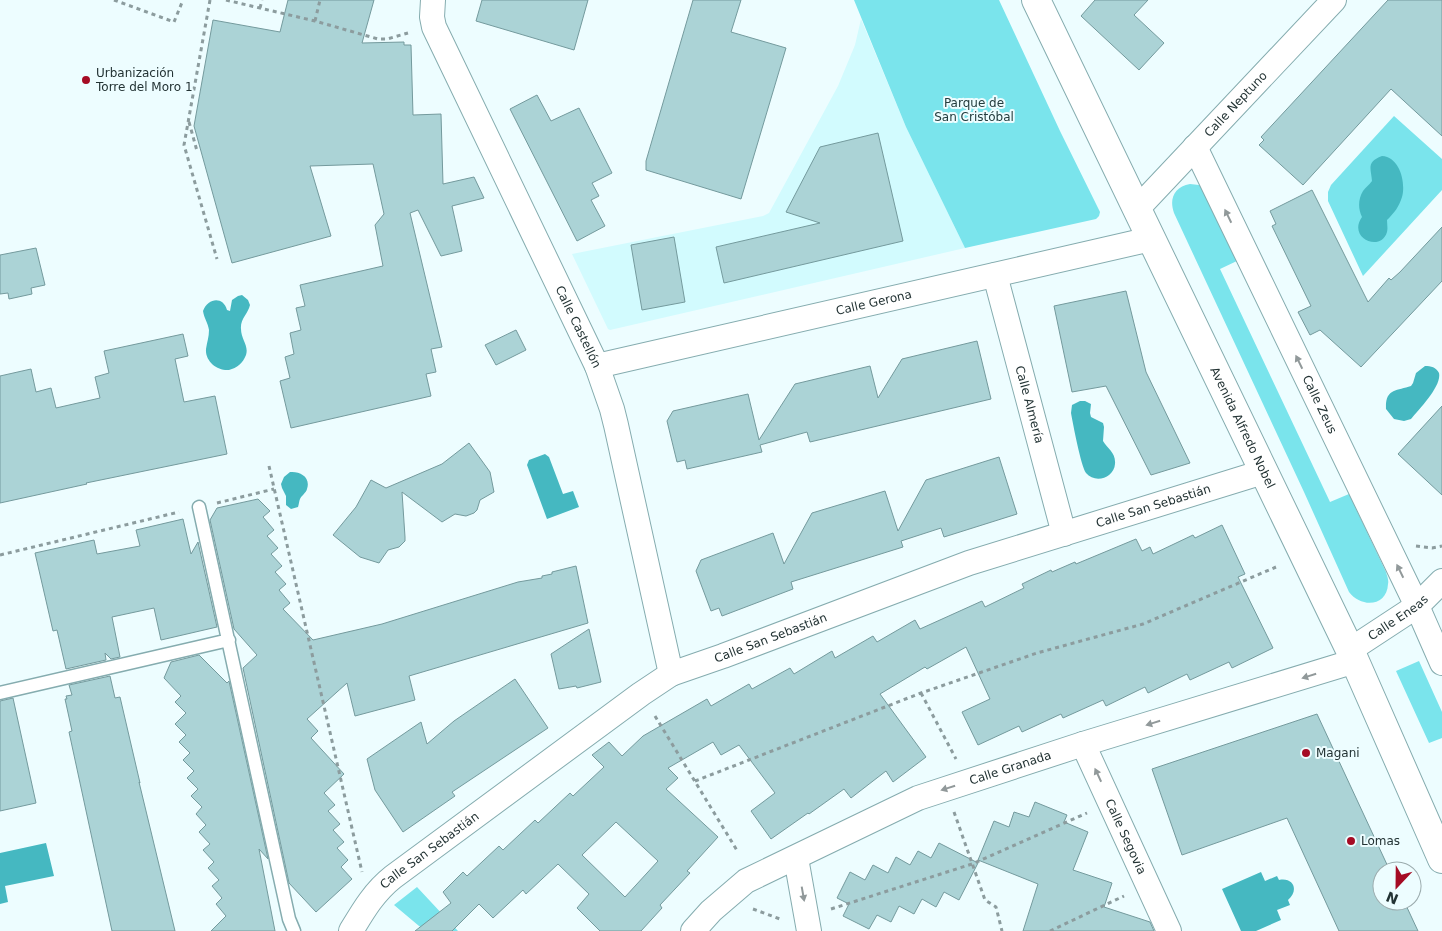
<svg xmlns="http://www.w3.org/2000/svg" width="1442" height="931" viewBox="0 0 1442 931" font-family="'DejaVu Sans',sans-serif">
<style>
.built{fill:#d2fbfe}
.green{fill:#7ae4ec}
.water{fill:#45b8c1}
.building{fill:#abd3d6;stroke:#749a9d;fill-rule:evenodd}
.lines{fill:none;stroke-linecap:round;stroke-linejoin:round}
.service-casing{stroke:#85acaf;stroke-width:15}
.minor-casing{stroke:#85acaf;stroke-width:26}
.secondary-casing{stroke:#85acaf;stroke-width:30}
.path{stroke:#8c9c9e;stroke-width:3;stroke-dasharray:4 4;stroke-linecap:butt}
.service{stroke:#fff;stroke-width:12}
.minor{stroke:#fff;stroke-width:24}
.secondary{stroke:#fff;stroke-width:28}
.oneway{fill:#91999a}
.poi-dot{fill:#a50b24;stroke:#edfdff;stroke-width:2}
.labels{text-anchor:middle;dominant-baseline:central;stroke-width:4;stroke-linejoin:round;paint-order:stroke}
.poi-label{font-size:12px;fill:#233334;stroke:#edfdff;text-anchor:start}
.park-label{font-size:12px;fill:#233c3e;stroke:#edfdff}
.street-label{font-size:12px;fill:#233334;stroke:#edfdff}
</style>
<rect width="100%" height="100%" fill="#edfdff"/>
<!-- built -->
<path class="built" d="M 861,19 L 906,127 L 965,248 L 610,330 L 608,329 L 572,254 L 763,216 L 769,213 L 838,86 L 855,45 Z"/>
<!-- green -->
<path class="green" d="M 854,0 L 999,0 L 1060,131 L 1100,212 L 1099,216 L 1096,219 L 965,248 L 906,127 Z
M 1394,116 L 1442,159 L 1442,190 L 1363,276 L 1328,201 L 1328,192 L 1331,185 Z
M 1190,184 L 1199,185 L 1204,188 L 1239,260 L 1220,269 L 1330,502 L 1349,494 L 1386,572 C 1387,576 1389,580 1388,584 C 1387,607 1361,608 1349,592 L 1304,492 L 1174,213 C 1169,199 1174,187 1190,184 Z
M 1419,661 L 1442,712 L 1442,738 L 1429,743 L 1396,671 Z
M 417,887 L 458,931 L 425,931 L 394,905 Z"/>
<!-- water -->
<path class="water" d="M 1382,156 C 1400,157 1406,183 1402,197 C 1399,207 1394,213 1387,220 C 1387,224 1388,228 1387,232 C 1381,253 1347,238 1362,217 C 1358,209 1358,199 1363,191 C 1366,187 1369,185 1372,181 C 1371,168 1366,162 1382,156 Z
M 242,295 L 248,300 L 250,305 C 248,314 240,319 241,329 C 241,339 249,346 246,355 C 243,363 237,368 229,370 C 217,371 205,361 206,349 C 207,342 209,337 209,330 C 208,323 204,318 203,311 C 208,298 223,296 227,310 L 230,311 L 232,300 L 238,296 Z
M 1425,366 C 1431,366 1436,367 1439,373 C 1442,386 1419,409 1411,419 L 1404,421 L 1394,419 L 1386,409 C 1385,388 1397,391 1411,386 L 1413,383 L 1416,373 Z
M 1080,401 L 1085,401 L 1091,404 L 1090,413 L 1091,417 L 1103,423 L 1104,427 L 1103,441 C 1108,449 1116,453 1115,464 C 1114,478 1095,484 1086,473 C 1081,466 1073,424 1071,413 L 1072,405 Z
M 545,454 L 549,457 L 563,494 L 573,491 L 579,507 L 547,519 L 527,465 L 529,460 Z
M 290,472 C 300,471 311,477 307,489 C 306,493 302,495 300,499 C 299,501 299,504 298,507 L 291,509 L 286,505 L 286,496 L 282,488 L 281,484 L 284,477 Z
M 46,843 L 54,876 L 5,886 L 8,902 L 0,904 L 0,853 Z
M 1261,872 L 1265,881 L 1277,876 L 1279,880 C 1294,877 1299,891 1288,900 L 1290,905 L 1277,910 L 1281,920 L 1256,931 L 1241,931 L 1222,889 Z"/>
<!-- building -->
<path class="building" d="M 288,0 L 374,0 L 362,43 L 404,42 L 404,45 L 411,45 L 413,115 L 441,114 L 443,184 L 474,177 L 484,198 L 452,206 L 462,251 L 441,256 L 418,210 L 410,213 L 442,347 L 431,349 L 436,372 L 426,374 L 431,396 L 291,428 L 280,381 L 290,378 L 285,357 L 294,354 L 290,333 L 301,330 L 296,308 L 305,306 L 300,285 L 383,266 L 375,225 L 384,214 L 373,164 L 310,166 L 331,236 L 232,263 L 194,126 L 213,20 L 280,32 Z
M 482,0 L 588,0 L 574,50 L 476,21 Z
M 693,0 L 741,0 L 731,32 L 786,48 L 741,199 L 646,170 L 646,161 Z
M 1095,0 L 1148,0 L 1134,15 L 1164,43 L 1139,70 L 1081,16 Z
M 1388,0 L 1442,0 L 1442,136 L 1391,89 L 1303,185 L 1259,145 L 1264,140 L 1261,137 Z
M 537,95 L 551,121 L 579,108 L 612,173 L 592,183 L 599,196 L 591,200 L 605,226 L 577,241 L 510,109 Z
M 878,133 L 903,241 L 724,283 L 716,247 L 820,223 L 786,212 L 820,147 Z
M 1312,190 L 1368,302 L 1389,278 L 1391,280 L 1400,272 L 1442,227 L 1442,281 L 1361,367 L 1320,330 L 1310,335 L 1298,312 L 1311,306 L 1272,226 L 1276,224 L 1270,211 Z
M 674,237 L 685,302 L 642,310 L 631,245 Z
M 36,248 L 45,285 L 31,288 L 32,294 L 9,299 L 8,293 L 0,294 L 0,255 Z
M 1126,291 L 1146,372 L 1190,463 L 1151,475 L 1106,386 L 1072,392 L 1054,306 Z
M 516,330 L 526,350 L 496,365 L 485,345 Z
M 183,334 L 188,356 L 175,359 L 184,402 L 215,396 L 227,454 L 86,483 L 87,484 L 0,503 L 0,376 L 31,369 L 36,392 L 51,388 L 56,408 L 100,398 L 95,377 L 109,373 L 104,351 Z
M 977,341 L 991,399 L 810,442 L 807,432 L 760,445 L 762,452 L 687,469 L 685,460 L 677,462 L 667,421 L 673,411 L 748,394 L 759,440 L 795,384 L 870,366 L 878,398 L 902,359 Z
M 1442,406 L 1442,495 L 1398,454 Z
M 469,443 L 490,472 L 494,492 L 480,500 L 477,510 L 474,513 L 466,516 L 455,514 L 442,522 L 402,492 L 405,537 L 405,541 L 399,547 L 388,550 L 379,563 L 360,557 L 333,535 L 356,507 L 371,480 L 386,488 L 442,464 Z
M 999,457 L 1017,514 L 944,537 L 941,528 L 901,541 L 903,547 L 791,582 L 793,589 L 722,616 L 719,608 L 711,611 L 696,571 L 701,560 L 773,533 L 784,564 L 812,513 L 885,491 L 898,531 L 926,480 Z
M 258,499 L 270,511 L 263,517 L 274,530 L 267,536 L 278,548 L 271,554 L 282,566 L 275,572 L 286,584 L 279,590 L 290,603 L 283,609 L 313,640 L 382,624 L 518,582 L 542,578 L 542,576 L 552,574 L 552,572 L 576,566 L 588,623 L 409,676 L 415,700 L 355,716 L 347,683 L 307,719 L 318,731 L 311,738 L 344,774 L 324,793 L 335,805 L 328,811 L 340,824 L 333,830 L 344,842 L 337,848 L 348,860 L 341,867 L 352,879 L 316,912 L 289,883 L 243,668 L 257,655 L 234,629 L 210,520 L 217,508 Z
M 183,519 L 191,554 L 198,542 L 217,627 L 161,640 L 154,608 L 112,617 L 120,657 L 111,659 L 105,653 L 106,660 L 66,669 L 57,630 L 53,631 L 35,553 L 94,540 L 97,554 L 140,546 L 136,530 Z
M 1222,525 L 1245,574 L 1238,577 L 1273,648 L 1232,668 L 1229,662 L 1190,680 L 1187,674 L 1148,693 L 1145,687 L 1106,706 L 1103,700 L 1063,718 L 1061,714 L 1022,732 L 1019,726 L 978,745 L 962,712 L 990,699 L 966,647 L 927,669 L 925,667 L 880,694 L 926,757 L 893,782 L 886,771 L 851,798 L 844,789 L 809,814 L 808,813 L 771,839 L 751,811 L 775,793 L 739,745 L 721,755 L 713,742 L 668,768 L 678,778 L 666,789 L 718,837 L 687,871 L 690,873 L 660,905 L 662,908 L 641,931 L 600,931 L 577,908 L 589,894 L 558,864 L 526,894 L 523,890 L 493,918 L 479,904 L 452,931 L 415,931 L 451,903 L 443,892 L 463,872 L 467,876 L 499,846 L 503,850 L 535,820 L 538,823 L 570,793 L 573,796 L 604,767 L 592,755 L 609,742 L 622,756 L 643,736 L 707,699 L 711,706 L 749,684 L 752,689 L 790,668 L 794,674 L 832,651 L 835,658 L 873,636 L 877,642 L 915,620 L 920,629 L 982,601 L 985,607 L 1024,588 L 1022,584 L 1051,570 L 1052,572 L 1075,562 L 1076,564 L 1136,539 L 1142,551 L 1150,547 L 1153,554 L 1193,535 L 1195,538 ZM 616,822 L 658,861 L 625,897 L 582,855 Z
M 589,629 L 601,682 L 577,688 L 576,686 L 559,689 L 551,654 Z
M 199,655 L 227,683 L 229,681 L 268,859 L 259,849 L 275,931 L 211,931 L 226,916 L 216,904 L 222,898 L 212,886 L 219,880 L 208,868 L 214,862 L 203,850 L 210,844 L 199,832 L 206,825 L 196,814 L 202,807 L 191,796 L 198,789 L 187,778 L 194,771 L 183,760 L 190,753 L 179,742 L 186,735 L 175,724 L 186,713 L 175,702 L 181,696 L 164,678 L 171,662 Z
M 110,676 L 115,698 L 120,697 L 140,783 L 139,782 L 175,931 L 112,931 L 69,732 L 72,731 L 65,699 L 67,699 L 66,696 L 72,695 L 69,685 Z
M 515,679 L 548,728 L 452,792 L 455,796 L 403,832 L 375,790 L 367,759 L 421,722 L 427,744 L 454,721 Z
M 13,698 L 36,803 L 0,811 L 0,701 Z
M 1317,714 L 1390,871 L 1382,871 L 1382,901 L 1404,901 L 1418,931 L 1339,931 L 1287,818 L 1182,855 L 1152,769 Z
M 1035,802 L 1067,815 L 1064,822 L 1088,832 L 1073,870 L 1112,883 L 1104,907 L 1150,922 L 1154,931 L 1023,931 L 1038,884 L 978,860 L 994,821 L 1009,827 L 1014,812 L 1029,817 Z
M 939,843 L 978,863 L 959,900 L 944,892 L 936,907 L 922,899 L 914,914 L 899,906 L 891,922 L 877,915 L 869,929 L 843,916 L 849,904 L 837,898 L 850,872 L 865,880 L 873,865 L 888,873 L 896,857 L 910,865 L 918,851 L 931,858 Z"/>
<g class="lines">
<defs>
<path id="service" d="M 199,507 L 289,919 L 294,931
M 0,693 L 229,640"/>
<g id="minor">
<path id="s1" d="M 433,0 L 432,17 L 434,27 L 597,366 L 612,409 L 616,425 L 671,674"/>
<path id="s2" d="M 1195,147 L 1417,606 L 1442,663"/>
<path id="s3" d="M 1137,209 L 1334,0"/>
<path id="s4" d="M 995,275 L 1064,534"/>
<path id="s5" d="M 597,366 L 1151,239"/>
<path id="s6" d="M 1350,650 L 1417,606 L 1442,581"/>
<path id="s7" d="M 1083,744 L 1169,931"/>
<path d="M 796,858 L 809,931"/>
<path id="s8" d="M 351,931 C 363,911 374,892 393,877 L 641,694 L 671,674 L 723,656 L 969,563 L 1263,472"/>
<path id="s9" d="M 693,931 L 711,911 L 746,881 L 918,798 L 1083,744 L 1355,661"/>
</g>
<g id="secondary">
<path id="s10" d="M 1036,0 L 1350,650 L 1442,859"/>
</g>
</defs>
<!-- service casing -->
<use href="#service" class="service-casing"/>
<!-- minor casing -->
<use href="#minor" class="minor-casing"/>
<!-- secondary casing -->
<use href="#secondary" class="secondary-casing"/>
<!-- path -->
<path class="path" d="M 114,0 L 174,22 L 183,0
M 210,0 L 184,145 L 217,259
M 226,0 L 315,21 L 378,39 L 387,39 L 408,33
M 260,8 L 262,0
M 315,21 L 320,0
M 189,122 L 197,151
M 269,466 L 362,872
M 217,503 L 274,489
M 1416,546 L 1432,548 L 1442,546
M 0,555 L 179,512
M 921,693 L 956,759
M 655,716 L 738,852
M 695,781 L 921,693 L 1037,653 L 1143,624 L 1276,567
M 954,812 L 985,900 L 996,907 L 1002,931
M 753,909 L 780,919
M 831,909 L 972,864 L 1087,813
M 1050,931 L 1124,896"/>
<!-- service -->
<use href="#service" class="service"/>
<!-- minor -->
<use href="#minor" class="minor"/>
<!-- secondary -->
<use href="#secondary" class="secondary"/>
</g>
<!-- one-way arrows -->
<defs><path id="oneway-solid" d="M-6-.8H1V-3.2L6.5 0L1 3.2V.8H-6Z" transform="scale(1.25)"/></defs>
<g class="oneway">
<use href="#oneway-solid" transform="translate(1228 216) rotate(-116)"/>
<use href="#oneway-solid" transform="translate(1299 362) rotate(-116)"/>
<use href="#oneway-solid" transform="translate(1400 571) rotate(-116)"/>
<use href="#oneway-solid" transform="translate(1309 676) rotate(163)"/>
<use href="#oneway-solid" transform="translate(1153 723) rotate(163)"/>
<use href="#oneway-solid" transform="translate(1098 775) rotate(-115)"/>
<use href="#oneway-solid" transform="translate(948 788) rotate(162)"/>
<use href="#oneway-solid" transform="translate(803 894) rotate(80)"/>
</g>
<!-- markers -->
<g class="poi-dot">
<circle cx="86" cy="80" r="5"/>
<circle cx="1306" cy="753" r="5"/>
<circle cx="1351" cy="841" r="5"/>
</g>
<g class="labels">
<!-- poi labels -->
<g class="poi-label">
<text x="96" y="73">Urbanización<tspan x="96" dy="14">Torre del Moro 1</tspan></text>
<text x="1316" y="753">Magani</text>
<text x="1361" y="841">Lomas</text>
</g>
<!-- park labels -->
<g class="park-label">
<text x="974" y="103">Parque de<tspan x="974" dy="14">San Cristóbal</tspan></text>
</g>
<!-- street labels -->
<g class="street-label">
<text stroke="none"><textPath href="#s3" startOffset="144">Calle Neptuno</textPath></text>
<text stroke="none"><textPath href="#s5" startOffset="284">Calle Gerona</textPath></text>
<text stroke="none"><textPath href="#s1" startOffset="360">Calle Castellón</textPath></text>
<text stroke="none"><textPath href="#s4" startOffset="134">Calle Almería</textPath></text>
<text stroke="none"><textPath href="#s2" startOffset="286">Calle Zeus</textPath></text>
<text stroke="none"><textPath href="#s10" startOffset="475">Avenida Alfredo Nobel</textPath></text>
<text stroke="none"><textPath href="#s8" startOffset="924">Calle San Sebastián</textPath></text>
<text stroke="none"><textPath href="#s6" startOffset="58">Calle Eneas</textPath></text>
<text stroke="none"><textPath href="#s8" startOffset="519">Calle San Sebastián</textPath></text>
<text stroke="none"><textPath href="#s9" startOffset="361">Calle Granada</textPath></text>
<text stroke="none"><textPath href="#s7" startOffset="102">Calle Segovia</textPath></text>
<text stroke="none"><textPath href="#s8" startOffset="114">Calle San Sebastián</textPath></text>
</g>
</g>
<!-- north arrow -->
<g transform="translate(1397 886) rotate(202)"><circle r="24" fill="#edfdff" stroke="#9cacae"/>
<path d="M0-4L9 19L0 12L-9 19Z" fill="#a50b24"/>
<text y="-8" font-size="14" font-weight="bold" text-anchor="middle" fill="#233334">N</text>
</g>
</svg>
